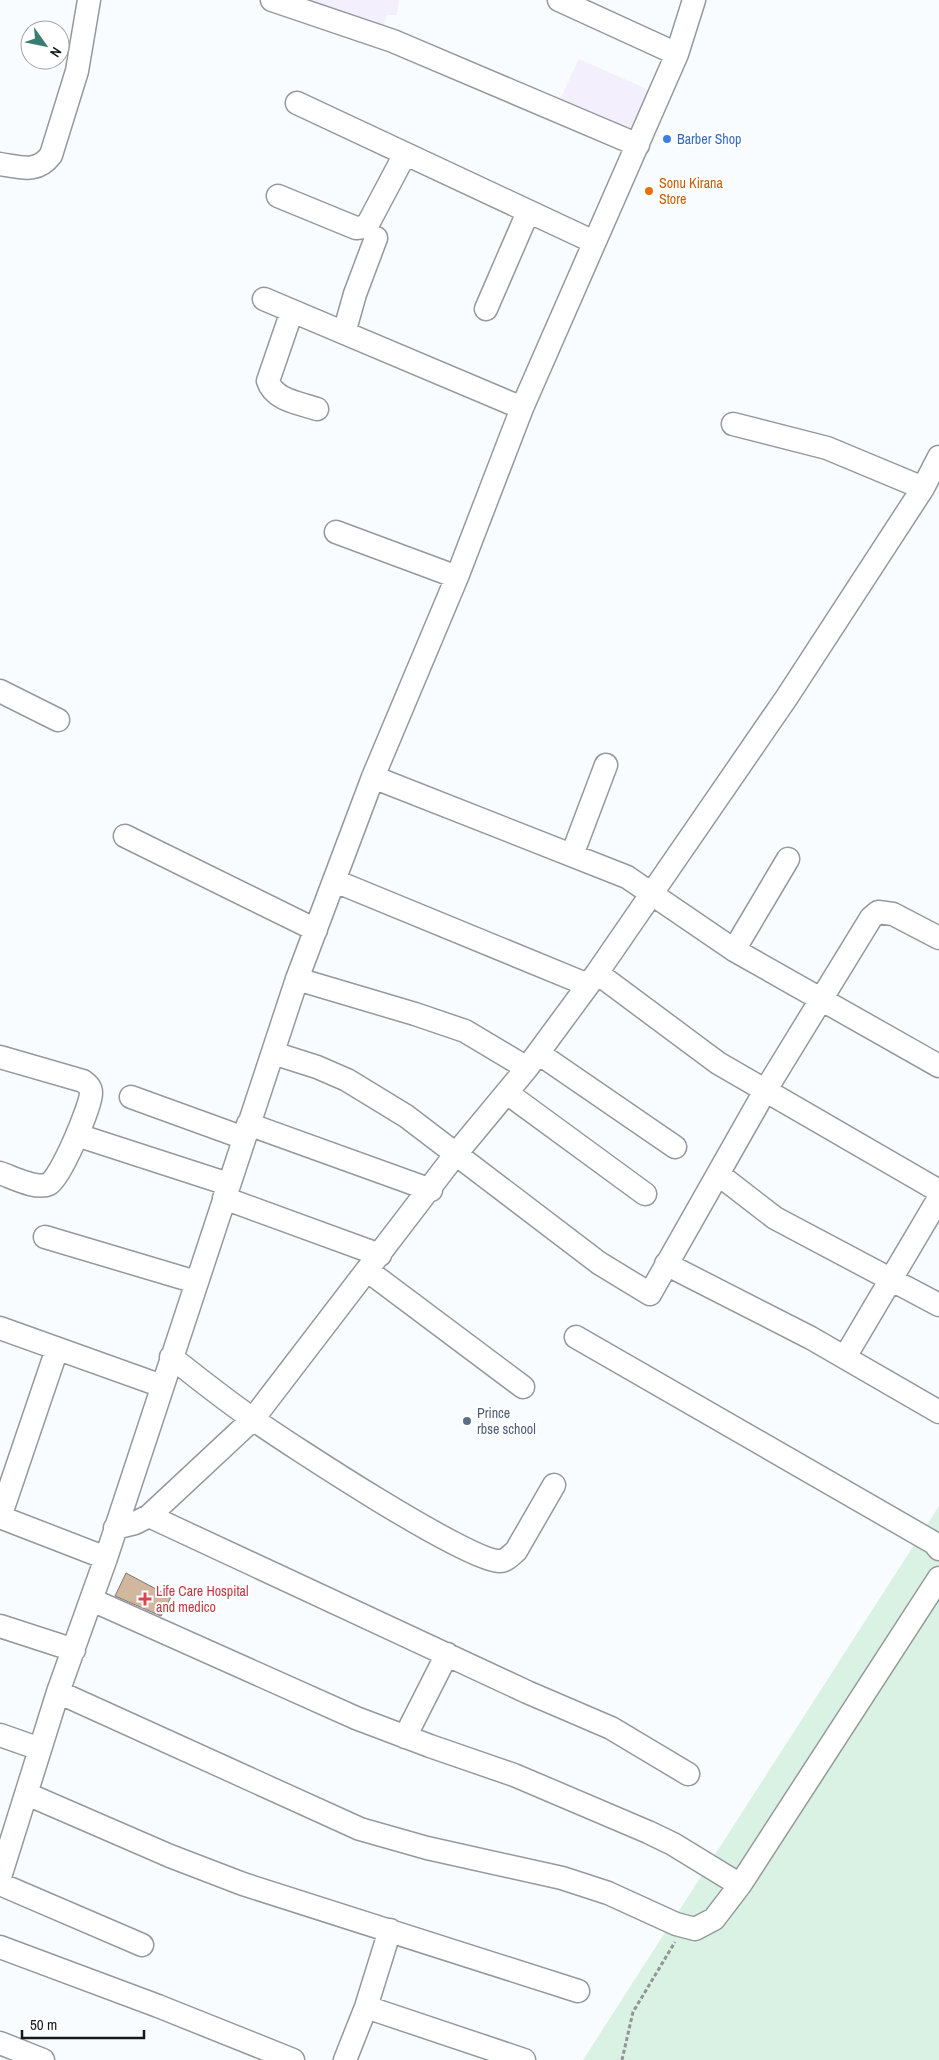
<svg xmlns="http://www.w3.org/2000/svg" width="939" height="2060" viewBox="0 0 939 2060" font-family="'Archivo Narrow',sans-serif">
<style>
.industrial{fill:#f3effc}
.green{fill:#daf2e4}
.building{fill:#d0b79d;stroke:#7d7874}
.lines{fill:none;stroke-linecap:round;stroke-linejoin:round}
.minor-casing{stroke:#94999e;stroke-width:25}
.path{stroke:#929496;stroke-width:3;stroke-dasharray:4 2.5;stroke-linecap:butt}
.minor{stroke:#fff;stroke-width:22}
.shop-dot{fill:#3f7fe0;stroke:#fff;stroke-width:2}
.food-dot{fill:#e8710a;stroke:#fff;stroke-width:2}
.service-dot{fill:#5c6f8a;stroke:#fff;stroke-width:2}
.health-dot{fill:#e0444e;stroke:#fff;stroke-width:2}
.labels{text-anchor:middle;dominant-baseline:central;stroke-width:4;stroke-linejoin:round;paint-order:stroke}
.shop-label{font-size:14px;fill:#366cbe;stroke:#fff;text-anchor:start}
.food-label{font-size:14px;fill:#c56008;stroke:#fff;text-anchor:start}
.service-label{font-size:14px;fill:#4e5e75;stroke:#fff;text-anchor:start}
.health-label{font-size:14px;fill:#be3a42;stroke:#fff;text-anchor:start}
</style>
<rect width="100%" height="100%" fill="#f9fcff"/>
<!-- industrial -->
<path class="industrial" d="M 309,0 L 399,0 L 397,15 L 387,15 L 381,32 L 307,7 Z
M 579,59 L 649,90 L 630,132 L 556,108 Z"/>
<!-- green -->
<path class="green" d="M 939,1506 L 939,2060 L 583,2060 Z"/>
<!-- building -->
<path class="building" d="M 126,1573 L 171,1597 L 161,1616 L 115,1596 Z"/>
<g class="lines">
<defs>
<path id="minor" d="M 272,0 L 393,41 L 638,145
M 559,0 L 677,54
M 297,103 L 594,242
M 0,164 C 20,167 37,174 51,155 L 77,71 L 89,0
M 278,196 L 356,228 L 364,227 L 369,222 L 405,154
M 264,299 L 522,408
M 486,309 L 528,212
M 292,311 L 268,381 C 274,400 299,403 317,409
M 344,333 L 355,294 L 376,238
M 733,424 L 827,448 L 923,488
M 336,532 L 457,577
M 0,691 L 58,720
M 373,777 L 627,877 L 734,950 L 939,1066
M 125,836 L 316,930
M 572,855 L 606,765
M 335,881 L 588,985
M 734,950 L 788,859
M 597,973 L 718,1063 L 939,1191
M 297,979 L 415,1014 L 465,1031 L 527,1068
M 273,1053 L 317,1067 L 347,1080 L 406,1116 L 599,1263 L 650,1294 L 765,1091 L 871,918 L 878,912 L 893,914 L 939,938
M 538,1053 L 675,1147
M 0,1057 L 83,1081 C 87,1084 91,1087 91,1093 C 91,1106 60,1179 49,1184 C 36,1190 12,1177 0,1173
M 507,1093 L 645,1194
M 131,1097 L 244,1138
M 248,1124 L 431,1190
M 77,1135 L 228,1184
M 718,1174 L 775,1218 L 939,1305
M 224,1198 L 380,1255
M 45,1237 L 196,1282
M 666,1264 L 811,1338 L 939,1412
M 368,1271 L 523,1387
M 0,1328 L 162,1386
M 576,1337 L 934,1543 L 939,1549
M 171,1357 C 198,1378 225,1400 253,1419 C 287,1443 470,1563 500,1561 C 506,1561 511,1555 516,1551 L 554,1485
M 845,1357 L 939,1198
M 149,1516 L 527,1692 L 611,1728 L 688,1774
M 0,1517 L 57,1349
M 0,1517 L 106,1558
M 115,1528 L 135,1523 L 149,1516 L 253,1419 L 455,1155 L 527,1068 L 597,973 L 787,697 L 923,488 L 939,457
M 92,1600 L 356,1718 L 430,1746 L 514,1775 L 648,1832 L 673,1844 L 740,1885
M 0,1626 L 74,1650
M 58,1692 L 360,1829 L 427,1848 L 562,1878 L 608,1893 L 676,1924 L 695,1929 L 714,1919 L 740,1885 L 939,1578
M 0,1735 L 40,1749
M 405,1737 L 447,1654
M 27,1794 L 170,1856 L 243,1884 L 578,1991
M 0,1877 L 58,1692 L 106,1558 L 297,979 L 373,777 L 457,577 L 522,408 L 677,54 L 694,0
M 0,1884 L 142,1945
M 0,1947 L 158,2006 L 293,2060
M 366,2007 L 524,2060
M 0,2043 L 43,2060
M 345,2060 L 366,2007 L 390,1930"/>
</defs>
<!-- minor casing -->
<use href="#minor" class="minor-casing"/>
<!-- path -->
<path class="path" d="M 622,2060 L 633,2012 L 675,1942"/>
<!-- minor -->
<use href="#minor" class="minor"/>
</g>
<!-- markers -->
<circle class="shop-dot" cx="667" cy="139" r="5"/>
<circle class="food-dot" cx="649" cy="191" r="5"/>
<circle class="service-dot" cx="467" cy="1421" r="5"/>
<path class="health-dot" d="M142.5 1591.5h5v5h5v5h-5v5h-5v-5h-5v-5h5z"/>
<g class="labels">
<!-- shop labels -->
<g class="shop-label">
<text x="677" y="139">Barber Shop</text>
</g>
<!-- food labels -->
<g class="food-label">
<text x="659" y="183">Sonu Kirana<tspan x="659" dy="16">Store</tspan></text>
</g>
<!-- service labels -->
<g class="service-label">
<text x="477" y="1413">Prince<tspan x="477" dy="16">rbse school</tspan></text>
</g>
<!-- health labels -->
<g class="health-label">
<text x="156" y="1591">Life Care Hospital<tspan x="156" dy="16">and medico</tspan></text>
</g>
</g>
<!-- north arrow -->
<g transform="translate(45 45) rotate(123)"><circle r="24" fill="#ffffff" stroke="#a2a3a3"/>
<path d="M0-4L9 19L0 12L-9 19Z" fill="#387d71"/>
<text y="-8" font-size="14" font-weight="bold" text-anchor="middle" fill="#161819">N</text>
</g>
<!-- scale -->
<path d="M22 2030v8h122v-8" fill="none" stroke="#161819" stroke-width="2.5"/>
<text x="30" y="2030" font-size="15" fill="#161819" stroke="#ffffff" stroke-width="4" paint-order="stroke">50 m</text>
</svg>
